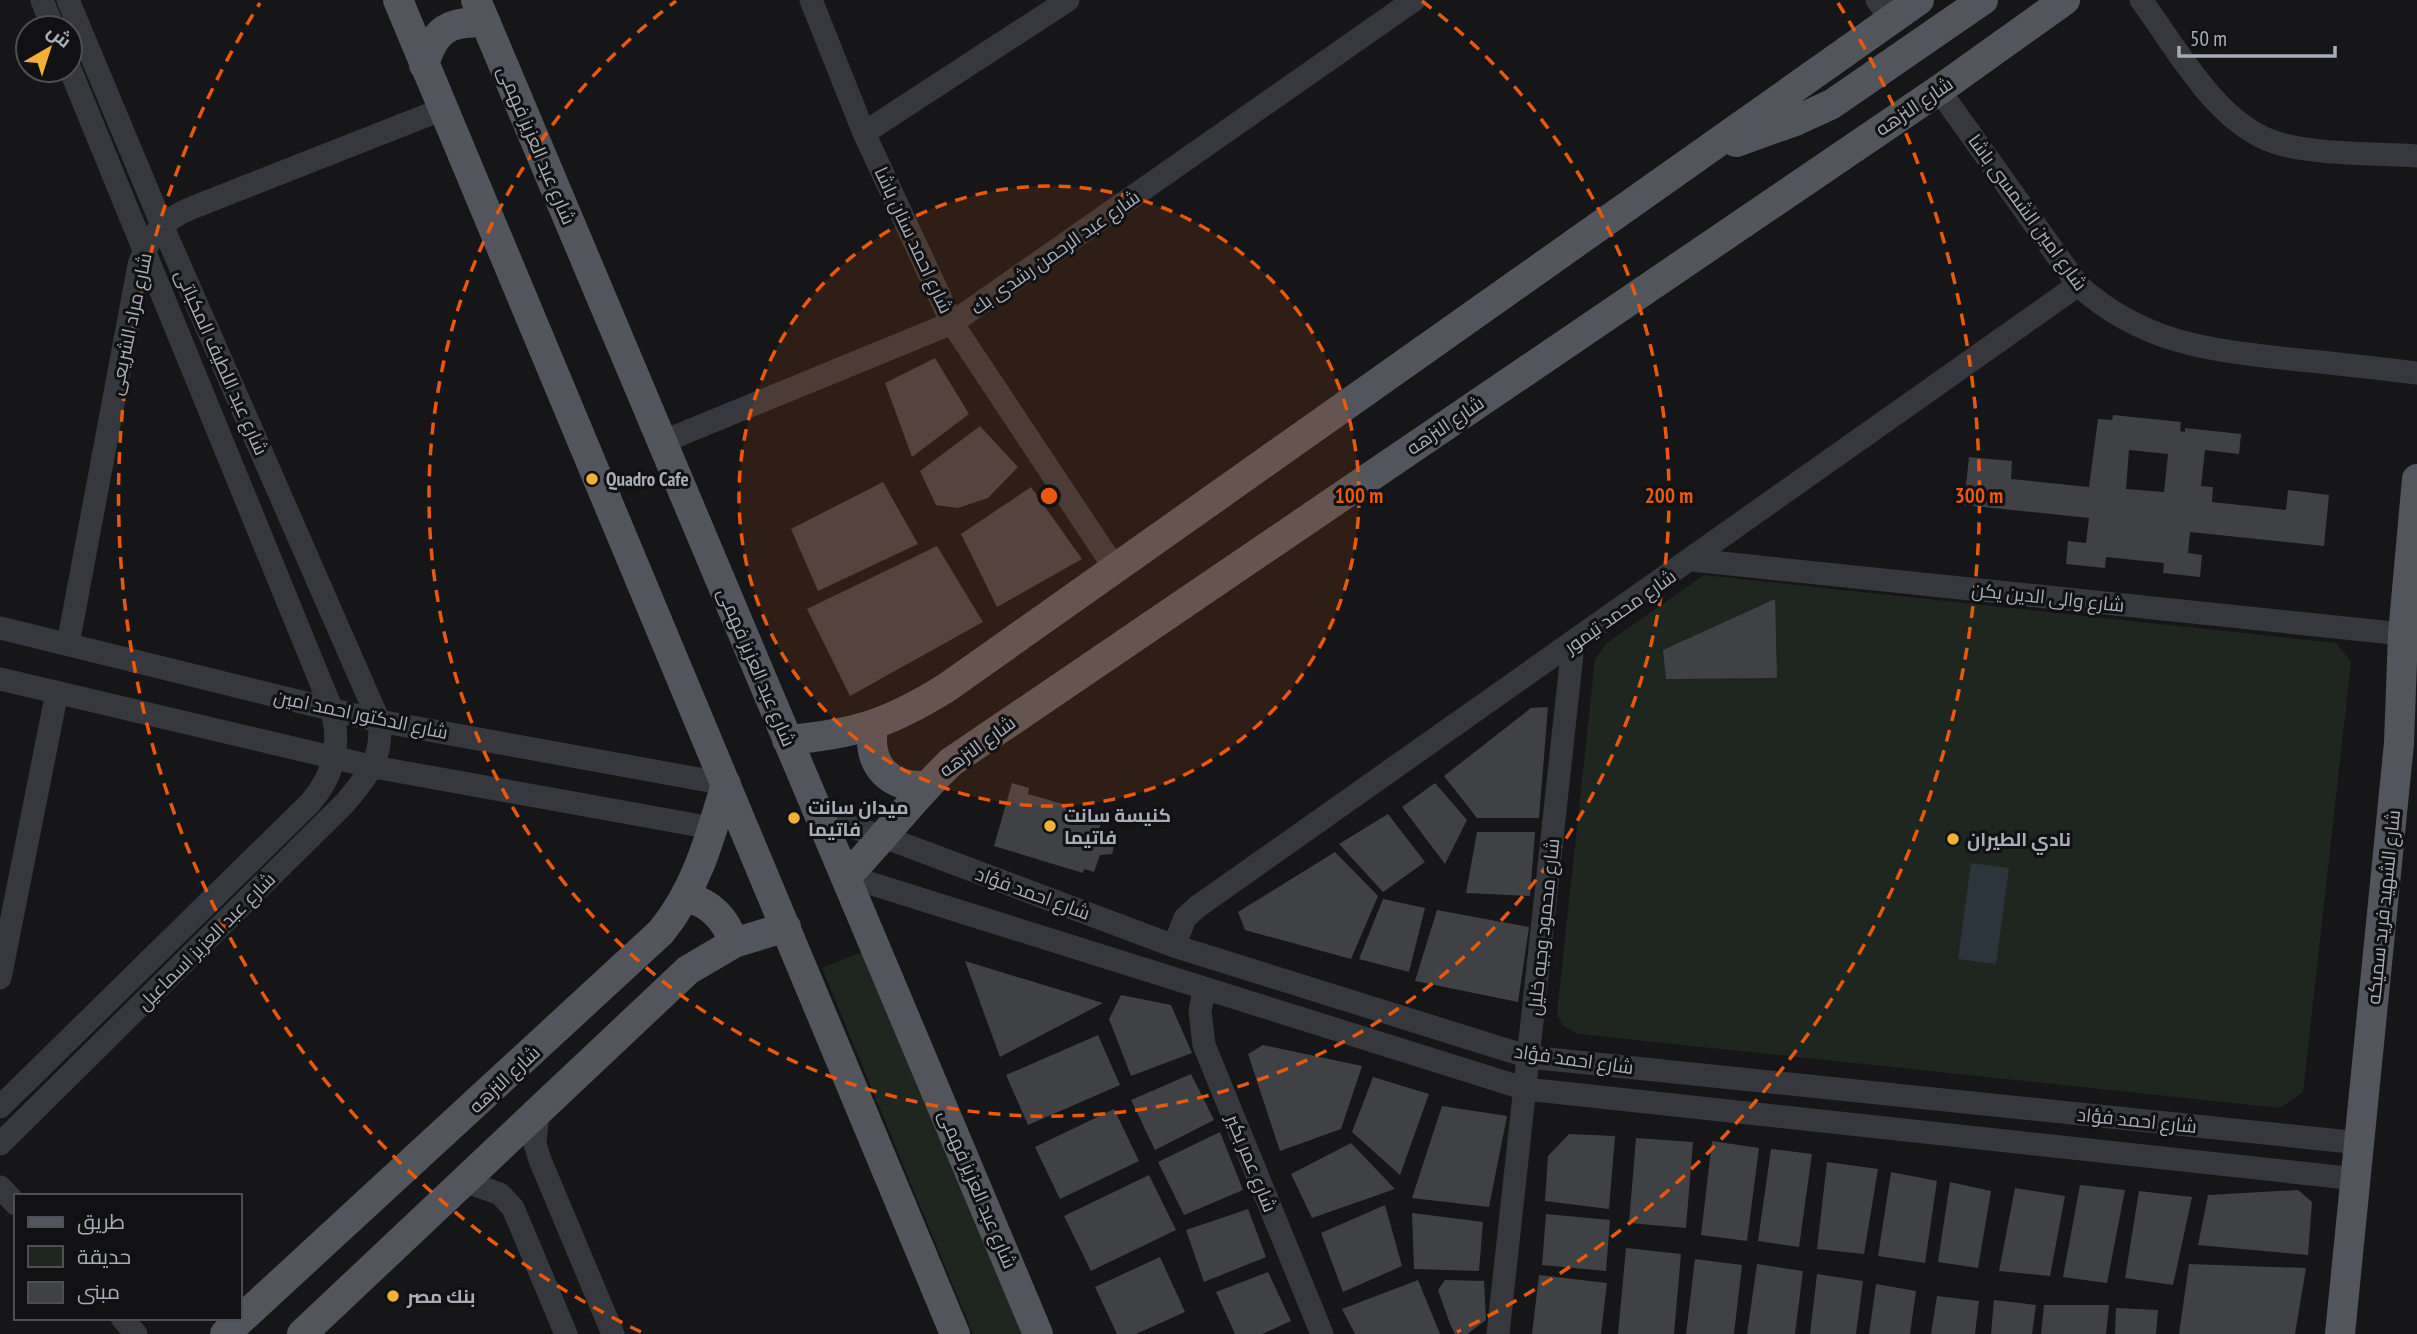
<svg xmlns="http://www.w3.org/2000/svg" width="2417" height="1334" viewBox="0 0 2417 1334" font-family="'PT Sans Narrow',Cairo,sans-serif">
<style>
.green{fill:#1e261f}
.water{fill:#2c353c}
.building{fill:#404145;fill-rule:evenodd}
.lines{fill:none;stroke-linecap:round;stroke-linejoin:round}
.minor{stroke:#37383d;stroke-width:23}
.major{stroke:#53555c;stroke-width:30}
.ring{fill:none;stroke:#e8590c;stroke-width:3.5;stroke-dasharray:12 9}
.poi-dot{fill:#f2b134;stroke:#111113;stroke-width:2.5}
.labels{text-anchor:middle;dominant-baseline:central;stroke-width:6;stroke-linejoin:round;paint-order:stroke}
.street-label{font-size:19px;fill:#a8adb8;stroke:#111113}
.poi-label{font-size:19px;font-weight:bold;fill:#a8adb8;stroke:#111113;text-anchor:start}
.centre{fill:#e8590c;stroke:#111113;stroke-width:3.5}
.ring-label{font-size:21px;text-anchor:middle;font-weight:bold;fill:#e8590c;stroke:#111113;stroke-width:6;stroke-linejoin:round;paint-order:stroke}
</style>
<rect width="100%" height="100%" fill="#161618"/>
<!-- green -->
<path class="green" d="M 1704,575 L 2336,643 L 2351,662 L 2303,1092 L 2280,1108 L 1578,1034 L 1562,1025 L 1557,1013 L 1595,659 L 1607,643 Z
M 867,950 L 1027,1334 L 973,1334 L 822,968 Z"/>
<!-- water -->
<path class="water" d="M 1971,863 L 2009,868 L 1996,964 L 1958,959 Z"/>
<!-- building -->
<path class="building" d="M 935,358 L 969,414 L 912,457 L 885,383 Z
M 2113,415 L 2181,422 L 2180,431 L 2185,432 L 2185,428 L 2241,434 L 2239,454 L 2205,450 L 2201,486 L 2213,487 L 2212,502 L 2286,510 L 2288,490 L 2329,495 L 2324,546 L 2190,532 L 2188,553 L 2202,555 L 2200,577 L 2163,573 L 2164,563 L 2106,557 L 2105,568 L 2066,564 L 2068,541 L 2086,543 L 2089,518 L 1964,505 L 1969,457 L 2012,461 L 2011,479 L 2089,487 L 2098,419 L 2112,420 ZM 2129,450 L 2168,454 L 2164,492 L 2126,489 Z
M 980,426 L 1018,467 L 988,498 L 958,508 L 936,505 L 920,471 Z
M 883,482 L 918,544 L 818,591 L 791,529 Z
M 1031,487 L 1082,559 L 997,607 L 961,534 Z
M 937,546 L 983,622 L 850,696 L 807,609 Z
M 1775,599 L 1777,678 L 1666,679 L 1663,650 Z
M 1548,707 L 1539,818 L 1477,818 L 1444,776 L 1531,708 Z
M 1012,783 L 1029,788 L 1028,794 L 1073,807 L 1072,810 L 1102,820 L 1098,832 L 1111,837 L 1115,842 L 1112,854 L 1100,855 L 1094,872 L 1084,869 L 1083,873 L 994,846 Z
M 1435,783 L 1467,820 L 1445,864 L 1402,807 Z
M 1388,814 L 1425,862 L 1383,892 L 1339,844 Z
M 1477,832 L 1535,832 L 1530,896 L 1466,893 Z
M 1335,852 L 1378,896 L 1351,959 L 1245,930 L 1238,912 Z
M 1383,899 L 1425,908 L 1409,972 L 1359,959 Z
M 1437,910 L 1529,927 L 1518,1002 L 1415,981 Z
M 965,961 L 1103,1003 L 1000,1057 Z
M 1121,995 L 1171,1005 L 1192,1053 L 1131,1076 L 1109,1019 Z
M 1098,1035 L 1120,1085 L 1028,1125 L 1006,1075 Z
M 1263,1045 L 1362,1066 L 1341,1129 L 1280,1151 L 1248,1054 Z
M 1191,1074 L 1214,1120 L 1155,1150 L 1131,1100 Z
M 1373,1077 L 1429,1094 L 1400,1175 L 1352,1132 Z
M 1442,1106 L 1507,1116 L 1489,1207 L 1412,1198 Z
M 1114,1109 L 1139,1161 L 1060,1199 L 1035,1147 Z
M 1220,1132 L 1243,1190 L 1184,1215 L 1158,1162 Z
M 1569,1134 L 1615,1136 L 1609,1209 L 1545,1201 L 1548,1156 Z
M 1636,1138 L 1693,1142 L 1686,1228 L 1629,1223 Z
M 1712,1141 L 1759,1148 L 1747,1241 L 1701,1235 Z
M 1351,1143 L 1395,1189 L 1312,1218 L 1291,1174 Z
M 1771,1149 L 1812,1154 L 1799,1247 L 1758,1241 Z
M 1827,1162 L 1878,1169 L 1864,1254 L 1817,1249 Z
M 1891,1172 L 1937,1181 L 1925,1263 L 1878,1256 Z
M 1149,1175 L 1176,1230 L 1091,1271 L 1064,1216 Z
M 1950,1182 L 1991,1191 L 1978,1268 L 1938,1262 Z
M 2080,1185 L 2125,1190 L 2107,1283 L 2063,1277 Z
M 2015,1188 L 2065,1196 L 2050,1276 L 1999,1271 Z
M 2298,1190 L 2312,1202 L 2308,1255 L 2198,1245 L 2208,1195 Z
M 2139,1191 L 2192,1197 L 2173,1285 L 2125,1278 Z
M 1385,1205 L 1402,1266 L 1343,1292 L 1321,1233 Z
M 1248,1209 L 1266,1257 L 1204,1282 L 1186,1230 Z
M 1412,1213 L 1483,1222 L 1479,1271 L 1414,1269 Z
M 1546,1214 L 1610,1220 L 1606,1271 L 1542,1265 Z
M 1626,1248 L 1681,1254 L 1674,1334 L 1618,1334 Z
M 1160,1257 L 1185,1312 L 1136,1334 L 1117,1334 L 1095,1287 Z
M 1695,1259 L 1742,1265 L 1734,1334 L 1686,1334 Z
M 1757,1264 L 1803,1271 L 1795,1334 L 1747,1334 Z
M 2189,1264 L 2306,1268 L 2295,1334 L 2179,1334 Z
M 1268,1272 L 1291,1321 L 1262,1334 L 1235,1334 L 1216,1292 Z
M 1817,1274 L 1863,1281 L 1856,1334 L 1810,1334 Z
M 1539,1275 L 1607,1283 L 1601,1334 L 1532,1334 Z
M 1418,1280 L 1440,1334 L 1355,1334 L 1342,1309 Z
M 1445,1280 L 1484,1281 L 1486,1320 L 1467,1334 L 1455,1334 L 1450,1324 L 1438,1290 Z
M 1876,1284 L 1916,1291 L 1910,1334 L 1869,1334 Z
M 1937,1296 L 1979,1301 L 1975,1334 L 1931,1334 Z
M 1994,1300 L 2036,1305 L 2032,1334 L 1991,1334 Z
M 2044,1305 L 2109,1305 L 2106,1334 L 2041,1334 Z
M 2116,1308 L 2158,1310 L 2156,1334 L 2115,1334 Z"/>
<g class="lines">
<!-- minor -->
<path class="minor" d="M 42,0 L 53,28
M 811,0 L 864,133 L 952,323 L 1116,570
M 1877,0 L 1892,20
M 2141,0 C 2176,47 2216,123 2274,142 C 2311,155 2376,153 2417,156
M 1939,90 L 2078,285 C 2142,343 2208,350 2290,359 C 2332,363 2375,368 2417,373
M 864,133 L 1068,0
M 662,442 L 952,323 L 1414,0
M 1692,560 L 2403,634
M 0,628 L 379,721 L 726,784
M 68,644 L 139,265 C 148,238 162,221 189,209 L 443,109
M 0,679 L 374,767 L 712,828
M 822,818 L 884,837 L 1174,946 L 1529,1057 L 2360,1143
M 847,876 L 1526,1089 L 2357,1179
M 1174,946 L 1185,918 L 1197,907 L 2078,285
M 0,978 L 57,692
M 1204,990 L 1200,1011 L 1204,1045 L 1322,1334
M 0,1107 L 310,803 C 334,775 341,746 332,710 L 70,69
M 538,1111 L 535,1144 L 540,1160 L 613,1334
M 0,1144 L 345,803 C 367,777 384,757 379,721 L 162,225 L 68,0
M 464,1181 L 500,1194 L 513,1208 L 566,1334
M 0,1187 L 16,1204
M 122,1318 L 136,1334
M 1498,1334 L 1573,645"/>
<!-- major -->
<path class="major" d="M 398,0 L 955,1334
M 476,0 L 1038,1334
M 424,65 C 434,30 449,20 486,23
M 1736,142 L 1795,121 L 1832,104 L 1983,0
M 873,727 C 867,764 888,788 925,786
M 787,740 C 855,734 888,724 946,688 L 1919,0
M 847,876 C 883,839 913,798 951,762 L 1939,90 L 2065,0
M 687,897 C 711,904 725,918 734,943
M 225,1334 L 661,932 C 697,888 710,837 726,784
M 302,1334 L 688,970 L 734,943 L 786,927
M 2340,1334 L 2399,743 L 2403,634 L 2417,479"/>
</g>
<!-- distance rings -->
<circle cx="1049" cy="496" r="310" fill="#e8590c" fill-opacity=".12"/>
<g class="ring">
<circle cx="1049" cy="496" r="310"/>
<path d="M1422 1A620 620 0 1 1 676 1"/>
<path d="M641 1332A930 930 0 0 1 260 3M1838 3A930 930 0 0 1 1457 1332"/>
</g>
<!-- markers -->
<g class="poi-dot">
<circle cx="592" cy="479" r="7"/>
<circle cx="794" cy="818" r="7"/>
<circle cx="1050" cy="826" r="7"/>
<circle cx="1953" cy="839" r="7"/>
<circle cx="393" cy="1296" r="7"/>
</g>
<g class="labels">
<!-- street labels -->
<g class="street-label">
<text transform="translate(1914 106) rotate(-34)">شارع النزهه</text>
<text transform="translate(537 145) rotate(67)">شارع عبد العزيز فهمى</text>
<text transform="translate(2028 212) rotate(54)">شارع امين الشمسى باشا</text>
<text transform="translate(914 240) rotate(65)">شارع احمد سنان باشا</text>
<text transform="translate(1055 252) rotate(-35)">شارع عبد الرحمن رشدى بك</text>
<text transform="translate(130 324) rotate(-78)">شارع مراد الشريعى</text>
<text transform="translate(222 362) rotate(66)">شارع عبد اللطيف المكباتى</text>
<text transform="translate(1445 425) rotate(-34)">شارع النزهه</text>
<text transform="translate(2048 597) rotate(6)">شارع والى الدين يكن</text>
<text transform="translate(1620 611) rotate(-35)">شارع محمد تيمور</text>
<text transform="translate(757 667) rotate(67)">شارع عبد العزيز فهمى</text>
<text transform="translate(361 714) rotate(12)">شارع الدكتور احمد امين</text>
<text transform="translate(977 746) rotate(-36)">شارع النزهه</text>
<text transform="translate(1033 893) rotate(20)">شارع احمد فؤاد</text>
<text transform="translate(2383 907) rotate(-84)">شارع الشهيد فريد سميكه</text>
<text transform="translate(1543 927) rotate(-84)">شارع محمود وجيه خليل</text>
<text transform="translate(206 941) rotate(-45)">شارع عبد العزيز اسماعيل</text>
<text transform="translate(1574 1059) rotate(8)">شارع احمد فؤاد</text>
<text transform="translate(504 1079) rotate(-43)">شارع النزهه</text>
<text transform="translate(2137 1120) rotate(6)">شارع احمد فؤاد</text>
<text transform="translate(1252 1163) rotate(68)">شارع عمر بكير</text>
<text transform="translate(978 1189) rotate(67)">شارع عبد العزيز فهمى</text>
</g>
<!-- poi labels -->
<g class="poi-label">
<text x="606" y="479">Quadro Cafe</text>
<text x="808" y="807">ميدان سانت<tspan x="808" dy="22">فاتيما</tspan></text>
<text x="1064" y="815">كنيسة سانت<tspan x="1064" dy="22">فاتيما</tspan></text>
<text x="1967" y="839">نادي الطيران</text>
<text x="407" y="1296">بنك مصر</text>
</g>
</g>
<circle cx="1049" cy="496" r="10" class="centre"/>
<g class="ring-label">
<text x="1359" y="503">100 m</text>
<text x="1669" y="503">200 m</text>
<text x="1979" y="503">300 m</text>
</g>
<!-- legend -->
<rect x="14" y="1194" width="228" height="126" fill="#111113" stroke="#4d4f55" stroke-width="2"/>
<rect x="28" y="1217" width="35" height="10" fill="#53555c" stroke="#4d4f55" stroke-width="2"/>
<text x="77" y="1229" font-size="21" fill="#a8adb8">طريق</text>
<rect x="28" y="1246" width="35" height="21" fill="#1e261f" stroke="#4d4f55" stroke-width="2"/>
<text x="77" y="1264" font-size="21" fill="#a8adb8">حديقة</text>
<rect x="28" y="1282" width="35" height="21" fill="#404145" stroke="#4d4f55" stroke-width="2"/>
<text x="77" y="1299" font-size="21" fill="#a8adb8">مبنى</text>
<!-- north arrow -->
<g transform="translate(49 49) rotate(39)"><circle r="33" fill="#111113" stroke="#4d4f55" stroke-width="2"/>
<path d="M0-5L12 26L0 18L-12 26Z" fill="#f2b134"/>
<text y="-10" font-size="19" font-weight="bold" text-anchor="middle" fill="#a8adb8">ش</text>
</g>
<!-- scale -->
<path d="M2179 46v10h156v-10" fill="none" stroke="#a8adb8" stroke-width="3.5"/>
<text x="2190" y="46" font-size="21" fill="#a8adb8" stroke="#111113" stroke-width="5" paint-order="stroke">50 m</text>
</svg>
